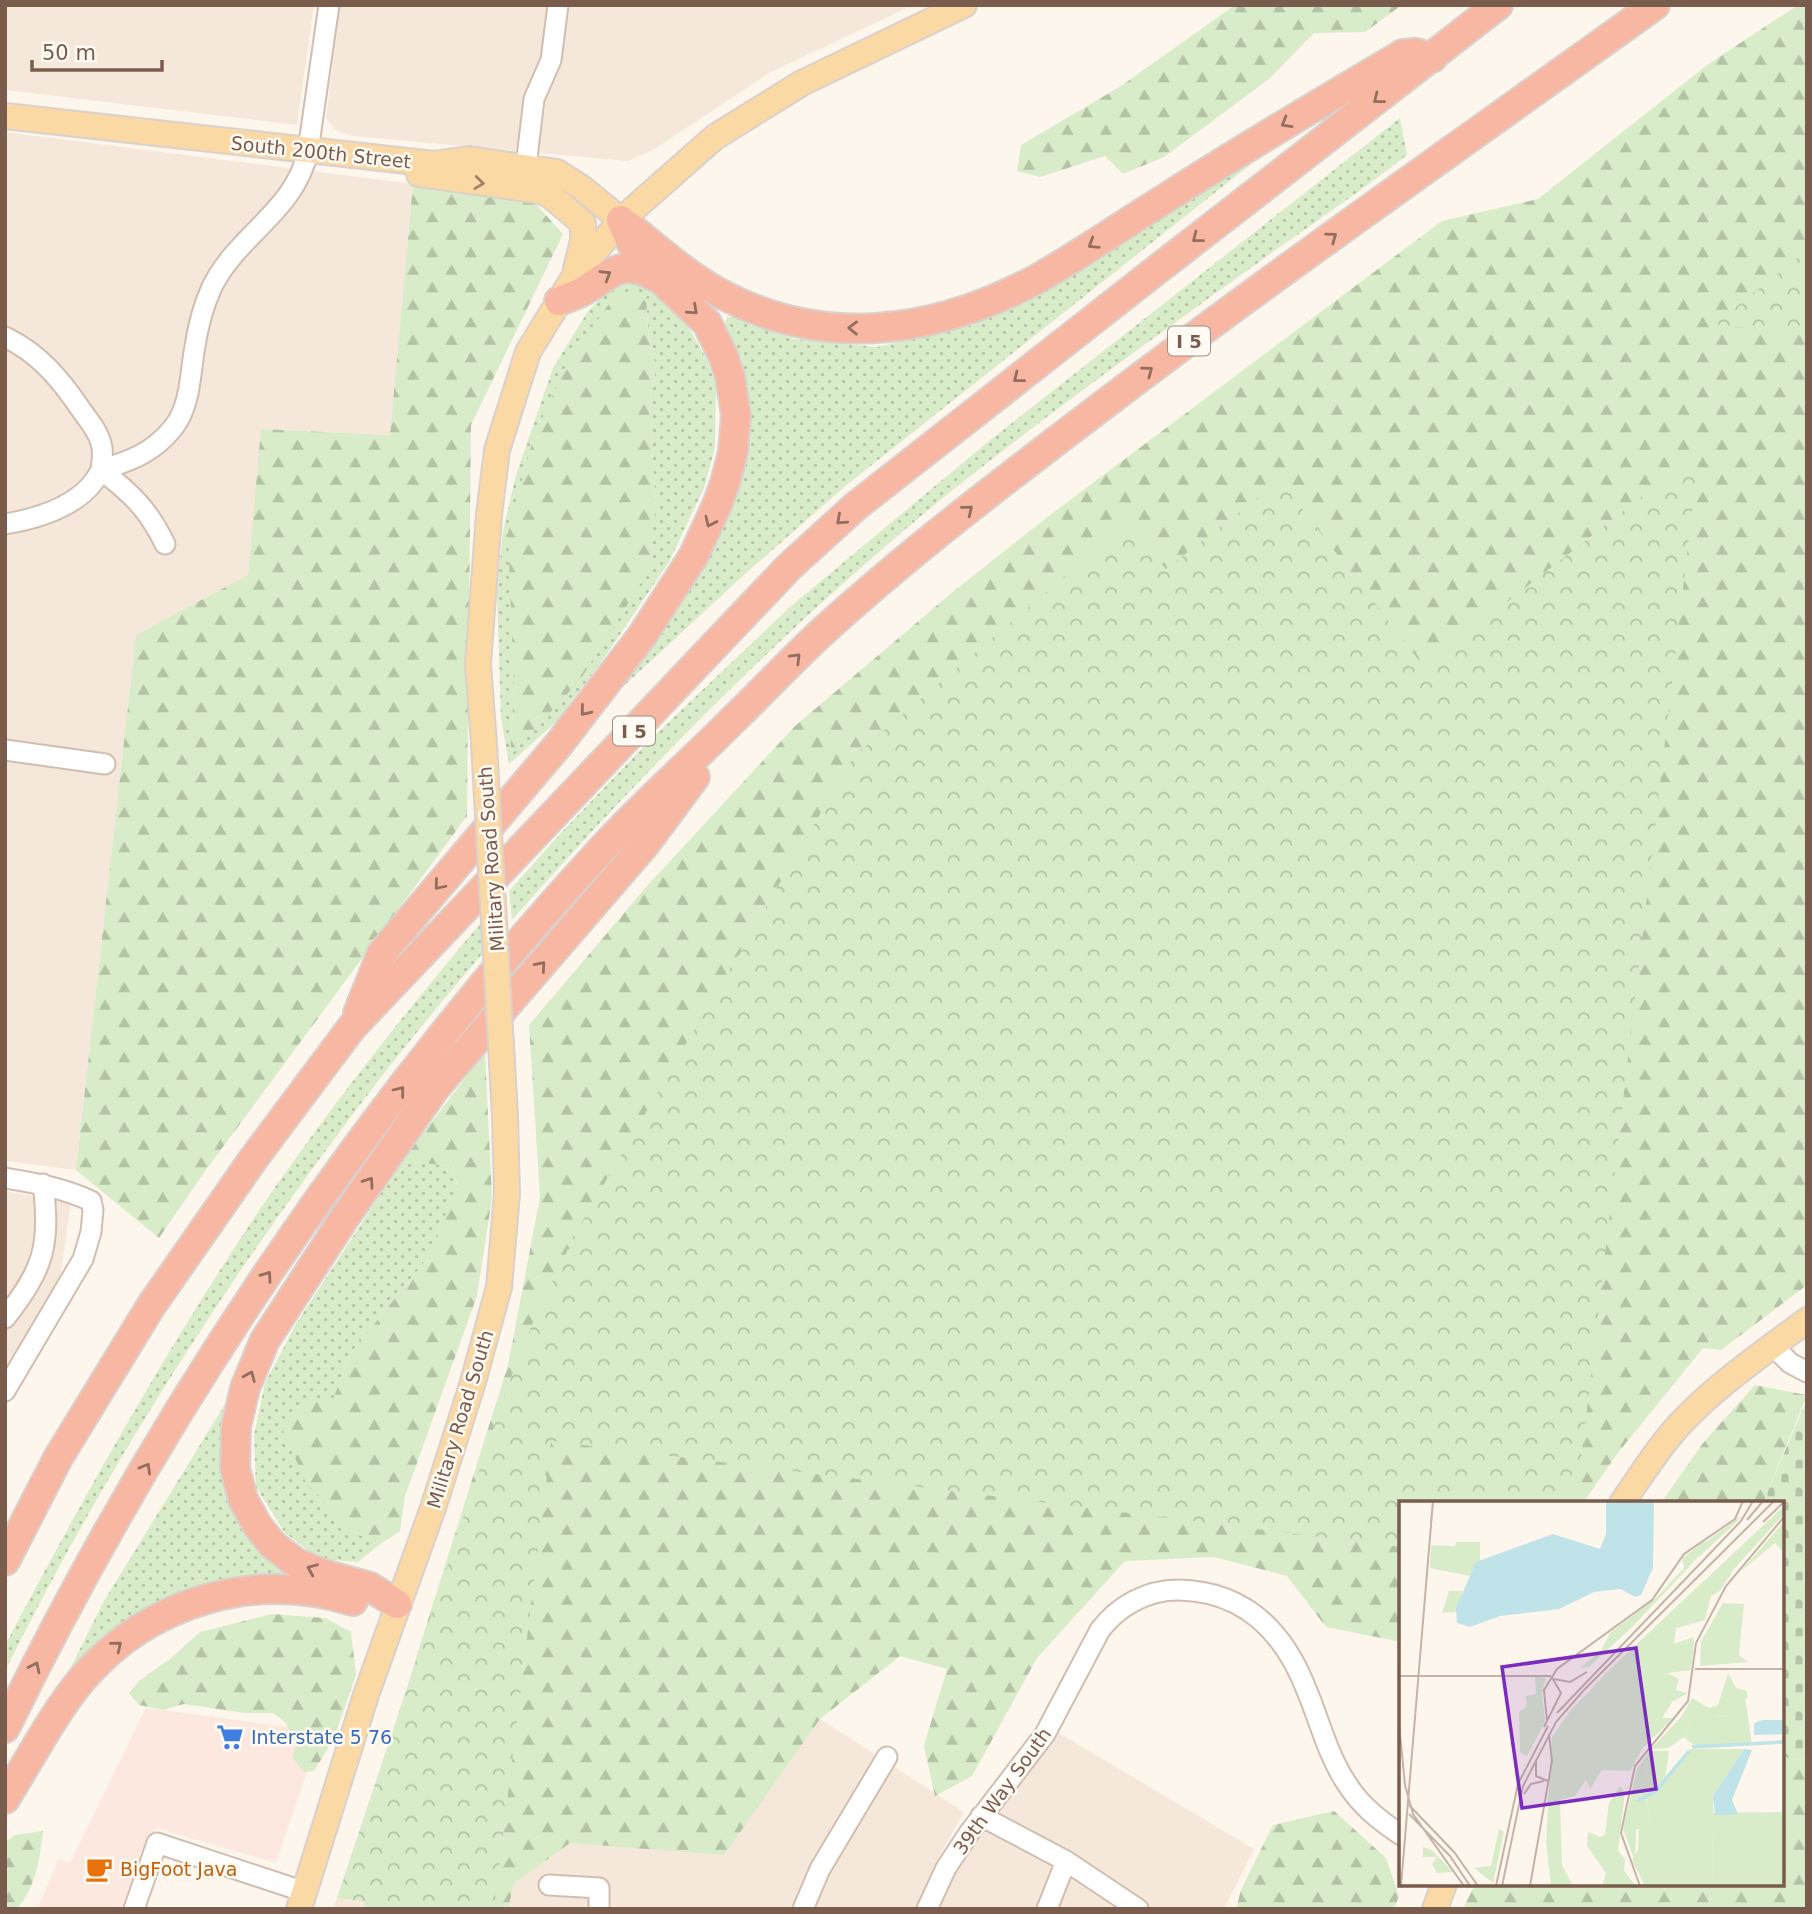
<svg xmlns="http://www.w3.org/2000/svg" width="1812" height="1914" viewBox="0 0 1812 1914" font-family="'DejaVu Sans',sans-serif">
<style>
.residential{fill:#f5e8da}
.commercial{fill:#fde8e0}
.grass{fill:url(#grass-dots);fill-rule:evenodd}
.forest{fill:url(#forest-firs)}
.cemetery{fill:url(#cemetery-stones)}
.park{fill:url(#park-crowns)}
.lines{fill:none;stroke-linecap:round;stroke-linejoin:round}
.minor-casing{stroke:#d1beb0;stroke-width:23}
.major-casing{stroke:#dad1cd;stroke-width:28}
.highway-casing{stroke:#dad1cd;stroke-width:32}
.minor{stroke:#fff;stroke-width:19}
.major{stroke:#fbd9a5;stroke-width:24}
.highway{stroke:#f7b7a3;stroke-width:28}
.major-bridge-casing{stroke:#dad1cd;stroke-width:28;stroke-linecap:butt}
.major-bridge{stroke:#fbd9a5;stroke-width:24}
.oneway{stroke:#936e5e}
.oneway2{stroke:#a18267}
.labels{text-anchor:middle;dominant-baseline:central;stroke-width:5;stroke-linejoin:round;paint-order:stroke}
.shield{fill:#fffaf3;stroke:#a28b7f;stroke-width:2}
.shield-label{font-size:18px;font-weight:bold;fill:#7a5c4d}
.street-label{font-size:19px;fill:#7a5c4d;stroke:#fffaf3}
.shop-label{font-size:19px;fill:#366cbe;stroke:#fffaf3;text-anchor:start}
.food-label{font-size:19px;fill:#c56008;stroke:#fffaf3;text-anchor:start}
.inset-river{fill:none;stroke:#bfe3e8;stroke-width:3.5}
.inset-road{fill:none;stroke:#c5b3a7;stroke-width:2}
.view{fill:#7b2cbf;fill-opacity:0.15;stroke:#7b2cbf;stroke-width:3.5}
.inset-edge{fill:none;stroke:#7a5c4d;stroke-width:3.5}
</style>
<defs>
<pattern id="grass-dots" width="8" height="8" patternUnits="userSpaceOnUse" patternTransform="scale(1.75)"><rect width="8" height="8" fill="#d8ecc9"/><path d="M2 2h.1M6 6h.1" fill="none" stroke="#b4c2a5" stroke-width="1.8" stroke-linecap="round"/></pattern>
<pattern id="forest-firs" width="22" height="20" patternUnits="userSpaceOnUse" patternTransform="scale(1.75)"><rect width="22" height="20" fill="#d8ecc9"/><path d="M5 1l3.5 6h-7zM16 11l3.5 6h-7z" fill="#b4c2a5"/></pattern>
<pattern id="cemetery-stones" width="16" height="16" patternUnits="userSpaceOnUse" patternTransform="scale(1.75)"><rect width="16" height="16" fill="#d8ecc9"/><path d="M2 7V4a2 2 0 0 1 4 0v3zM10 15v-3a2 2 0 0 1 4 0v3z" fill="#b4c2a5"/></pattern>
<pattern id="park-crowns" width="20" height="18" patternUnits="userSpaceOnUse" patternTransform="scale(1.75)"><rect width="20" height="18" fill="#d8ecc9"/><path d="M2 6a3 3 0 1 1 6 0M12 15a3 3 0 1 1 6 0" fill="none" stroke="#b4c2a5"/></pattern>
</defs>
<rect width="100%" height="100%" fill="#fdf6ec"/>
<!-- residential -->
<path class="residential" d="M 5,5 L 314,5 L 297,125 L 5,90 Z
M 340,5 L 913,5 L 769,73 L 653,150 L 628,161 L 352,136 L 336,130 L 326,118 Z
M 5,132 L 413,184 L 390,435 L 262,429 L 248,575 L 136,635 L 76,1170 L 5,1161 Z
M 5,1191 L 71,1202 L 59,1285 L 5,1376 Z
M 820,1719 L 964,1812 L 938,1858 L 917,1909 L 508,1909 L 514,1884 L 570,1843 L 724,1854 Z
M 1057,1732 L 1254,1849 L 1224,1909 L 939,1909 L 948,1886 L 967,1853 Z
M 337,1898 L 423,1909 L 333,1909 Z"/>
<!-- commercial -->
<path class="commercial" d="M 146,1708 L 321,1731 L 276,1863 L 156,1828 L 139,1854 L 139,1866 L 125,1909 L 37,1909 L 59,1859 L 70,1863 Z"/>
<!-- grass -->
<path class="grass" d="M 1400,118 L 1407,155 C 1365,188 1321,218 1277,249 C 1165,330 1052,410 944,497 C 788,625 645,769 512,920 L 509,891 L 560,834 L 652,738 L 790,607 L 989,441 Z
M 1275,145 L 849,483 L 746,573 L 585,722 L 740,479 L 751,411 L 733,345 L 724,326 L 727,317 L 737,317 L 794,339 L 877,347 L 973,325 Z
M 617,283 L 642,284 L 668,304 L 689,328 L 707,360 L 716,385 L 715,448 L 704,488 L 669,562 L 602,661 L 556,722 L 509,764 L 501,718 L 497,594 L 503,531 L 516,475 L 553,368 L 588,311 ZM 646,294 L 648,331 L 656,368 L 649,404 L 656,507 L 510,755 L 514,687 L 513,631 Z
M 481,923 L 483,953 C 450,992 417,1031 385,1072 C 241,1258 110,1459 5,1671 L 5,1645 L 10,1636 C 87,1491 167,1348 258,1212 C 327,1111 402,1016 481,923 Z
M 402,1161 L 451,1166 L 458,1186 L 427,1259 L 350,1354 L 332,1402 L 352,1531 L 379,1545 L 358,1562 L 320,1559 L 285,1533 L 256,1487 L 254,1435 L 265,1383 L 296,1324 Z
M 235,1388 L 227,1483 L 247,1535 L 268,1561 L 301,1583 L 109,1638 L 66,1677 L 104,1601 Z"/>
<!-- forest -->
<path class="forest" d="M 1235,5 L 1402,5 L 1365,32 L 1314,33 L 1269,79 L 1164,157 L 1123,174 L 1105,156 L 1040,177 L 1017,171 L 1021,145 L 1121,86 Z
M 1798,5 L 1807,5 L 1807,1285 L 1721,1350 L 1703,1348 L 1617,1454 L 1583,1503 L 1401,1503 L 1401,1642 L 1326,1627 L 1287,1576 L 1214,1557 L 1125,1561 L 1037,1658 L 972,1776 L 935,1796 L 924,1746 L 947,1669 L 900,1656 L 820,1719 L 724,1855 L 570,1843 L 514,1884 L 508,1909 L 365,1909 L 361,1871 L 416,1658 L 508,1365 L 540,1197 L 529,1025 L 647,886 L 795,726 L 948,596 L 1041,522 L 1442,221 L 1538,199 L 1707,65 Z
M 413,184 L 533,201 L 563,234 L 471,425 L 467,816 L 203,1174 L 159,1238 L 76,1170 L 136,635 L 248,575 L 261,429 L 390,435 Z
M 646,294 L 648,332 L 656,368 L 649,404 L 656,507 L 648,572 L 580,680 L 510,756 L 514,687 L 508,533 L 534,436 L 570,357 L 615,296 Z
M 485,1052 L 492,1198 L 477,1296 L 405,1496 L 400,1531 L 379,1545 L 352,1531 L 306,1483 L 283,1430 L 307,1401 L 332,1402 L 350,1354 L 427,1259 L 458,1185 L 451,1166 L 402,1161 Z
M 1755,1385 L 1807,1395 L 1763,1503 L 1661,1503 L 1703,1443 Z
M 272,1614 L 325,1618 L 351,1632 L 356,1675 L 334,1738 L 314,1771 L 304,1772 L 292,1757 L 297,1744 L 285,1722 L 273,1713 L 245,1713 L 184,1704 L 163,1710 L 139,1705 L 129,1693 L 139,1681 L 171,1658 L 200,1632 Z
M 1782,1756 L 1793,1760 L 1807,1758 L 1807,1909 L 1463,1909 L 1475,1884 L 1782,1884 Z
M 1334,1811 L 1386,1858 L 1399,1896 L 1394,1909 L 1236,1909 L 1241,1890 L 1273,1825 Z
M 43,1831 C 40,1858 36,1887 17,1909 L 5,1909 L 5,1842 L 15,1835 Z"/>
<!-- cemetery -->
<path class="cemetery" d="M 1807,1399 L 1807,1758 L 1793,1760 L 1782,1756 L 1782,1503 L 1763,1503 Z"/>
<!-- park -->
<path class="park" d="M 1807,250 L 1807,335 L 1714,324 L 1804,253 Z
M 1699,452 L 1576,1503 L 1401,1503 L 1401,1547 L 551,1441 L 494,1909 L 423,1909 L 337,1898 L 506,1390 L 536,1315 L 568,1249 L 573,1250 L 573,1237 L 854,756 L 1127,523 L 1166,569 L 1280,480 L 1424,667 Z"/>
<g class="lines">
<defs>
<path id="minor" d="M 526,166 L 534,99 L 551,60 L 558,5
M 5,337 C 39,353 61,380 82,411 C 89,421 98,431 101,443 C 104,453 102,461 101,470 C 130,461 153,453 173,428 C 191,406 190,373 195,346 C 198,327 203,307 211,289 C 236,235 295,212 308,151 L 329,5
M 5,524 C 41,518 84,505 101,470 C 131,493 148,509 165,544
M 5,750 L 105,764
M 5,1178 C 35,1183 63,1188 91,1201 L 93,1210 L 91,1232 L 83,1259 L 5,1391
M 5,1318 C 43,1270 51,1246 43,1184
M 1773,1346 L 1790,1363 L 1807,1372
M 981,1816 L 1066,1861 L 1138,1909
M 549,1885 L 599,1888 L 599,1909
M 134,1909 L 157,1843 L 305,1892
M 803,1909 L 820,1869 L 887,1757
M 927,1909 L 946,1868 L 969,1833 L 1045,1734 L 1100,1630 C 1118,1606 1147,1590 1178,1590 C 1244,1591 1284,1631 1307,1691 C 1320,1722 1328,1756 1347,1784 C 1361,1806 1379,1820 1401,1835
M 1047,1909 L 1066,1861"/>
<path id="major" d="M 5,116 L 434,164 L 469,159 L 557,172 L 582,188 L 621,220
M 419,174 L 541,191 L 551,196 L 583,223 L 583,241 L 576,269
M 484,744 L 478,664 L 489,515 L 497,450 L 528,352 L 574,277 L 621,220 L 715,137 L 802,83 L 964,5
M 1622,1503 C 1641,1475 1658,1448 1680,1424 C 1717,1384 1764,1353 1807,1320
M 299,1909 L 366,1695 L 433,1508 L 473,1382 L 499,1287 L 507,1194 L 505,1116
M 1435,1909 L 1444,1884"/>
<path id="highway" d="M 629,226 C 656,248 683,272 714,290 C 820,350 933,335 1037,279 C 1080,255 1121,226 1163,200 C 1242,149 1322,102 1403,54 L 1416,53 L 1432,58
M 559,301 C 567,298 577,295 585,290 C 615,272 621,258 656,277
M 358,1013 L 382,953 L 559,744 L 642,636 L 693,557 L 717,505 L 725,483 L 733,452 L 736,415 L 730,377 L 724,358 L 707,323 L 638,258 L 621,220
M 5,1561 L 58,1458 L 151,1306 L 254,1158 L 352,1027 L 789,567 L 856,506 L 1154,272 L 1498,5
M 397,1604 L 370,1587 L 323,1574 L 295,1562 L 273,1545 L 257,1525 L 243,1499 L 235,1468 L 236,1427 L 245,1388 L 265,1340 L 345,1217 L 435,1088 L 646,843 L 695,777
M 5,1728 C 159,1412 365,1106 604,847 C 645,803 691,762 734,719 C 763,691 791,661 820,634 C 913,549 1014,473 1114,397 C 1291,263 1474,135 1655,5
M 5,1799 C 30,1759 53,1714 83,1678 C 150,1601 255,1570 353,1601"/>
</defs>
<!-- minor casing -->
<use href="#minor" class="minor-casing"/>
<!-- major casing -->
<use href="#major" class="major-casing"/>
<!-- highway casing -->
<use href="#highway" class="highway-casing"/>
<!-- minor -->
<use href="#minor" class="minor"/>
<!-- major -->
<use href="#major" class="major"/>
<!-- highway -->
<use href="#highway" class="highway"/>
<defs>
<path id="major-bridge" d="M 484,744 L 505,1116"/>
</defs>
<!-- major-bridge casing -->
<use href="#major-bridge" class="major-bridge-casing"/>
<!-- major-bridge -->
<use href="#major-bridge" class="major-bridge"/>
</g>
<!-- one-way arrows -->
<defs><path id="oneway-chevron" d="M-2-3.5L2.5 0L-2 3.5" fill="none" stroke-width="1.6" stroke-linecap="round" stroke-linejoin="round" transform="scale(1.75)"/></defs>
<g class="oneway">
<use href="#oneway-chevron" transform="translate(1378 99) rotate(142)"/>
<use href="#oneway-chevron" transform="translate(1286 123) rotate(150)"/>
<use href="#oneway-chevron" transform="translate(1332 237) rotate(-36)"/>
<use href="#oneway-chevron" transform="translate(1197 238) rotate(142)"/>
<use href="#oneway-chevron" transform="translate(1093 244) rotate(148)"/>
<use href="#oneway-chevron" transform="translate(606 275) rotate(-31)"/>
<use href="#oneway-chevron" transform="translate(693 310) rotate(42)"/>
<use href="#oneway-chevron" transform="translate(853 328) rotate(-179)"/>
<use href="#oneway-chevron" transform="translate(1148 371) rotate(-37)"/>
<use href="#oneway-chevron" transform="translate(1018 378) rotate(142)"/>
<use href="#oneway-chevron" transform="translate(968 510) rotate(-39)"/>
<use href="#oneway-chevron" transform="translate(841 520) rotate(138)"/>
<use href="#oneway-chevron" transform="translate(710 522) rotate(115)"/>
<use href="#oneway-chevron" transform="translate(796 658) rotate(-45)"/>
<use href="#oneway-chevron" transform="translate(585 711) rotate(129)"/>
<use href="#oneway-chevron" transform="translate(439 885) rotate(130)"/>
<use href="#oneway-chevron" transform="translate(541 966) rotate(-49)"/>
<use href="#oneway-chevron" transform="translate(400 1091) rotate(-52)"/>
<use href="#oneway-chevron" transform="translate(369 1182) rotate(-55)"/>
<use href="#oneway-chevron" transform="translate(267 1276) rotate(-55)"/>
<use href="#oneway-chevron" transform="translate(250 1376) rotate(-67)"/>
<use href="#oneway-chevron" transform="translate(146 1468) rotate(-60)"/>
<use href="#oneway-chevron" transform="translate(312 1569) rotate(-157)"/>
<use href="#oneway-chevron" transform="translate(117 1646) rotate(-39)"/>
<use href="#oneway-chevron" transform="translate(35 1667) rotate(-64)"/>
</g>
<use class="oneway2" href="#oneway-chevron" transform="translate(479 183) rotate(7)"/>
<!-- icons -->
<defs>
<symbol id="supermarket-bare" viewBox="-9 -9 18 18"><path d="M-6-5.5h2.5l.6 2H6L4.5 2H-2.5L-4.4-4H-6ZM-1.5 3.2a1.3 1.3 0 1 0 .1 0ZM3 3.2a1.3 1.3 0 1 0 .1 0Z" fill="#3f7fe0" stroke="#fffaf3" stroke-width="2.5" paint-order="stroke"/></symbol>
<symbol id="cafe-bare" viewBox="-9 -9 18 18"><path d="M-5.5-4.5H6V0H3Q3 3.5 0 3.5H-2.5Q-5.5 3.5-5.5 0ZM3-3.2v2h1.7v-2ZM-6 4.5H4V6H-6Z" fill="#e8710a" stroke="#fffaf3" stroke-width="2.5" paint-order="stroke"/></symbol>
</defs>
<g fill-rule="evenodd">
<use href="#supermarket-bare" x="211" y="1718" width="38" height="38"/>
<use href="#cafe-bare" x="80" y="1850" width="38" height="38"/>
</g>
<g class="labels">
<!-- shield labels -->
<g class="shield">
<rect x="1168" y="326.5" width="42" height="29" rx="5"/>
<rect x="613" y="716.5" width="42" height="29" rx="5"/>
</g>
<g class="shield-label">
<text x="1189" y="341">I 5</text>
<text x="634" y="731">I 5</text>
</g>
<!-- street labels -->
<g class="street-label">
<text transform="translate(321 152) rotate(6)">South 200th Street</text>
<text transform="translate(491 859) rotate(-94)">Military Road South</text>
<text transform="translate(460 1419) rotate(-73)">Military Road South</text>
<text transform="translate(1002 1791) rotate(-54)">39th Way South</text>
</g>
<!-- shop labels -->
<g class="shop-label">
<text x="251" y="1737">Interstate 5 76</text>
</g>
<!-- food labels -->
<g class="food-label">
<text x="120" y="1869">BigFoot Java</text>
</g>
</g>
<!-- overview -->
<g transform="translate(1399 1501)">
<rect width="385" height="385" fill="#fdf6ec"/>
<path d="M 341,16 L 342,17 L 291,64 L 301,45 ZM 324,102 L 345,103 L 340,154 L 349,161 L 301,165 L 302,140 ZM 283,215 L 292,220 L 285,236 L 269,247 L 252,248 ZM 240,325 L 314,326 L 313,385 L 246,385 L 233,359 L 239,349 Z" fill="#d8ecc9"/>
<path d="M 385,5 L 385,13 L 335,68 L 321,90 L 312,95 L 306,119 L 277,127 L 275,143 L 294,136 L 295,140 L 292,169 L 269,172 L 280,178 L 277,189 L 289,192 L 273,201 L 263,217 L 274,217 L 243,248 L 231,270 L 203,269 L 191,288 L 187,279 L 176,295 L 161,299 L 163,364 L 174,385 L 152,385 L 147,341 L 153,236 L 170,211 L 212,167 ZM 385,21 L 385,52 L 376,42 L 340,72 ZM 307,39 L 291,65 L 233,126 L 191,165 L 180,168 L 203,148 L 211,132 L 258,96 L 285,67 L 283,57 ZM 329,172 L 337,187 L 348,190 L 348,197 L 330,214 L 317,216 L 316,245 L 296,245 L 285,236 L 292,220 L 283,215 L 293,197 L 310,207 L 319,204 ZM 136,175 L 147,177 L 143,192 L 146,221 L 128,255 L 121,251 L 120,211 L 128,205 L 127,195 L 137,193 ZM 251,250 L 246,275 L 266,250 L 270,250 L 269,259 L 266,276 L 248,295 L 251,329 L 237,328 L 236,360 L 224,328 L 238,267 ZM 221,285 L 226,291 L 219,350 L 226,358 L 225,370 L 236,384 L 203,385 L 207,372 L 188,345 L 189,331 L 201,336 L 206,333 L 210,302 ZM 100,328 L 105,331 L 94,382 L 75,367 L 92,365 ZM 24,346 L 33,349 L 54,371 L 38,372 L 33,363 L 38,356 L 24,356 Z" fill="#d8ecc9"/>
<path d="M 346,196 L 353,244 L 316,245 L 312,217 L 330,214 ZM 291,248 L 345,248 L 314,295 L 314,326 L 251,329 L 248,295 Z" fill="#d8ecc9"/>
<path d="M 251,250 L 266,250 L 260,272 L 254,277 L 246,275 Z" fill="#d8ecc9"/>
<path d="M 57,41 L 81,41 L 81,59 L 71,75 L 31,67 L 32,44 L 56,45 ZM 50,90 L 63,90 L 62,100 L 56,111 L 43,112 ZM 267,134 L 268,159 L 275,159 L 276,171 L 261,163 L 261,171 L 233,172 ZM 234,181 L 235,265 L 159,266 L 160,302 L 148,302 L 157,257 L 174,213 L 192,193 L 196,195 L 203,188 L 216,200 ZM 385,311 L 385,385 L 313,385 L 314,312 Z" fill="#d8ecc9"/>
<path d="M 207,0 L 255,0 L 254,67 L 242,94 L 236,96 L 221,88 L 195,91 L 160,108 L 101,115 L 71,126 L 58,122 L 57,107 L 77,61 L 154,33 L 201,48 L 207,33 ZM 364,219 L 385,219 L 385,233 L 355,234 L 355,222 ZM 345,248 L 353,249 L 333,299 L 339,313 L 316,314 L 314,295 Z" fill="#bfe3e8"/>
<path class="inset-river" d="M 293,246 L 385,241M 238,300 L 257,290 L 290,250"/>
<path class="inset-road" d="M 348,19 L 364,0M 364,21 L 385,1M 0,93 L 0,116M 296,168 L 385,168M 0,175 L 152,175M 155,178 L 171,181 L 188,171M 158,212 L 342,20 L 354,0M 148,220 L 145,189 L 158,168 L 253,99 L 285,53 L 336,18 L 344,0M 0,223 L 6,284 L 14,313 L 65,385M 145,226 L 162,192 L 152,175M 137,261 L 137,275 L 149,280M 125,293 L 132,283 L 145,280M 10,304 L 55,351 L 79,385M 10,313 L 51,355 L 71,385M 2,385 L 34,0M 97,385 L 119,283 L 149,225M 103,385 L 124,285 L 157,221 L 184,190 L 375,0M 131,385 L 153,260 L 150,233M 241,385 L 222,332 L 236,265 L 289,200 L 297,142 L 327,85 L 385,16"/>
<path class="view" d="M 237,147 L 257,288 L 123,307 L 103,166 Z"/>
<rect width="385" height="385" class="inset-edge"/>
</g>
<!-- border -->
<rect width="1812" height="1914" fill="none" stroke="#7a5c4d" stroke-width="14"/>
<!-- scale -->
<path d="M32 60v10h130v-10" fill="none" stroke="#7a5c4d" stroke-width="3.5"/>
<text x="42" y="60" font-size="21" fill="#7a5c4d" stroke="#fffaf3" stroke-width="5" paint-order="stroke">50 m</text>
</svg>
